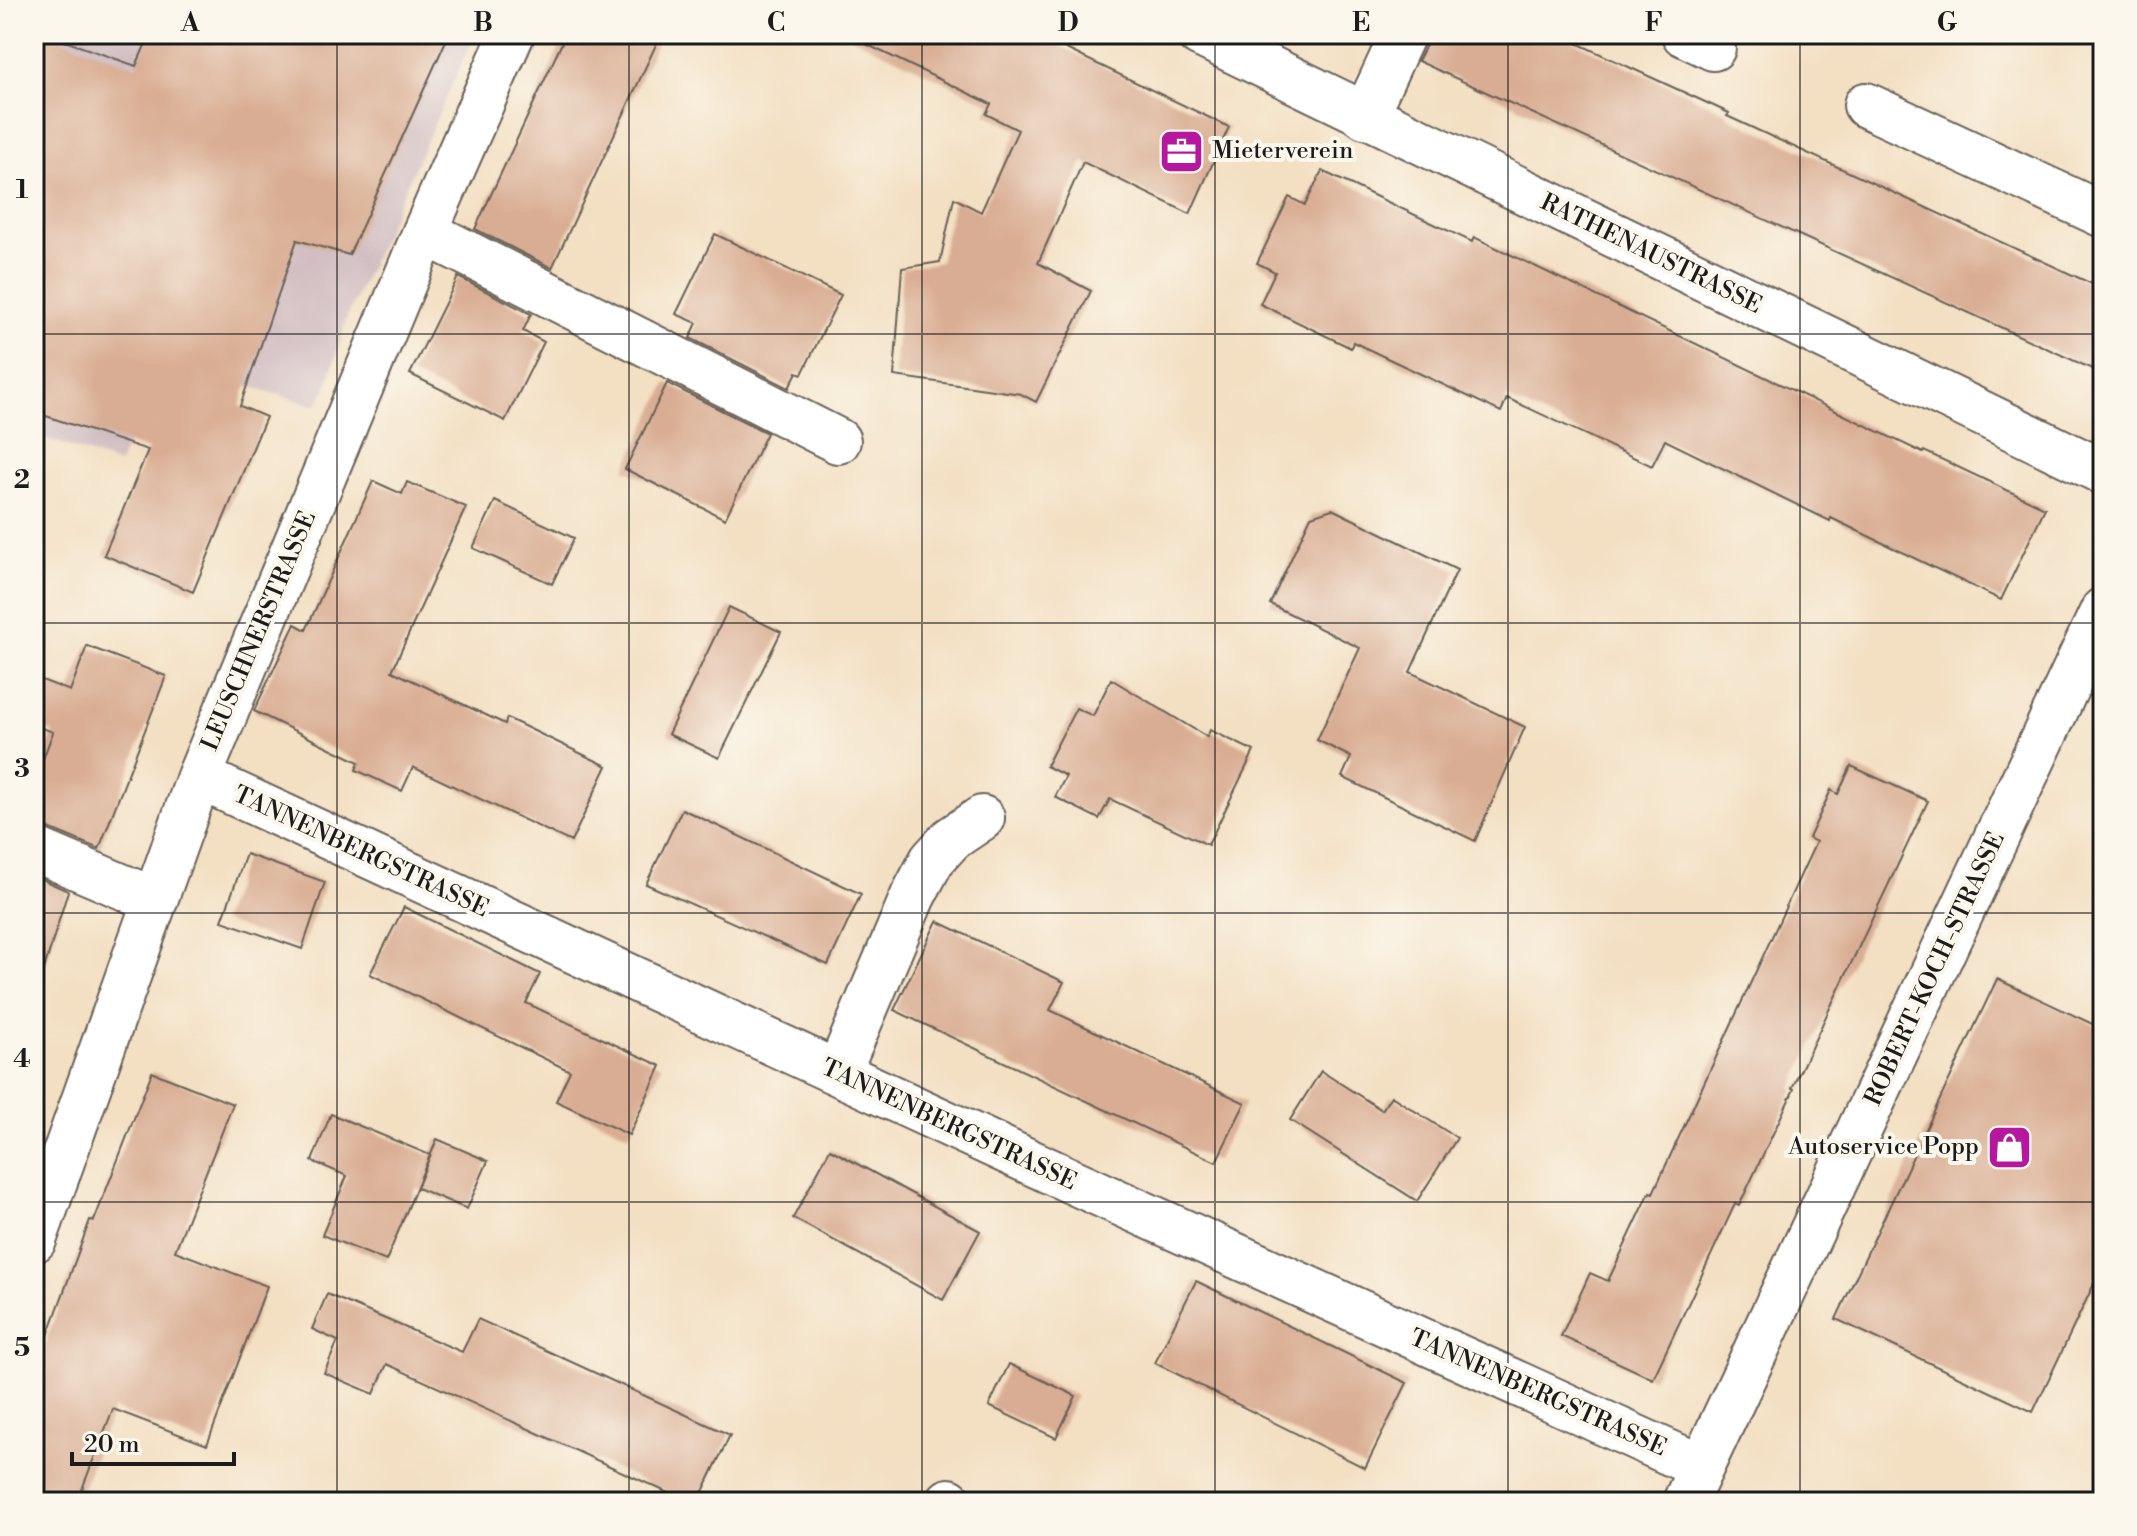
<svg xmlns="http://www.w3.org/2000/svg" width="2137" height="1536" viewBox="0 0 2137 1536" font-family="'Libre Bodoni',serif">
<style>
.industrial{fill:#d2bec2}
.building{fill:#d9ad93}
.lines{fill:none;stroke-linecap:round;stroke-linejoin:round}
.minor-casing{stroke:#676056;stroke-width:48}
.major-casing{stroke:#676056;stroke-width:48}
.minor{stroke:#fff;stroke-width:44}
.major{stroke:#fff;stroke-width:44}
.grid{fill:none;stroke:#1c1c1c;stroke-width:2;stroke-opacity:0.55}
.labels{text-anchor:middle;dominant-baseline:central;stroke-width:8;stroke-linejoin:round;paint-order:stroke}
.poi-label{font-size:24px;fill:#1c1c1c;stroke:#fbf7ec;text-anchor:start}
.street-label{font-size:24px;fill:#1c1c1c;stroke:#fbf7ec}
.neatline{fill:none;stroke:#1c1c1c;stroke-width:3}
.grid-label{font-size:26px;text-anchor:middle;font-weight:bold;fill:#1c1c1c}
</style>
<rect width="100%" height="100%" fill="#fbf7ec"/>
<filter id="ink" filterUnits="userSpaceOnUse"><feTurbulence type="fractalNoise" baseFrequency=".0125" numOctaves="2"/><feDisplacementMap in="SourceGraphic" scale="16" xChannelSelector="R" yChannelSelector="G"/><feConvolveMatrix kernelMatrix="1 2 1 2 8 2 1 2 1" color-interpolation-filters="sRGB"/></filter>
<filter id="wash" filterUnits="userSpaceOnUse"><feTurbulence type="fractalNoise" baseFrequency=".006" numOctaves="4" result="noise"/><feDisplacementMap in="SourceGraphic" scale="32" xChannelSelector="R" yChannelSelector="G"/><feGaussianBlur stdDeviation="1.8" result="paint"/><feColorMatrix in="noise" values="0 0 0 0 0 0 0 0 0 0 0 0 0 0 0 0 0 1.4 0 .05"/><feComposite in="paint" operator="in"/></filter>
<g filter="url(#wash)">
<rect width="100%" height="100%" fill="#f3dfc2"/>
<!-- industrial -->
<path class="industrial" d="M 34,34 L 475,34 L 347,317 L 327,387 L 316,406 L 162,360 L 119,464 L 34,434 Z"/>
<g id="blocks">
<!-- building -->
<path class="building" d="M 34,34 L 45,34 L 136,66 L 150,34 L 449,34 L 349,255 L 297,240 L 240,406 L 266,417 L 193,592 L 104,555 L 148,450 L 34,412 Z
M 566,34 L 661,34 L 552,268 L 475,229 Z
M 845,34 L 1035,34 L 1229,127 L 1190,214 L 1083,162 L 1038,263 L 1091,291 L 1036,402 L 1021,394 L 894,376 L 902,268 L 940,262 L 954,198 L 981,212 L 1018,130 L 986,114 L 991,104 Z
M 1428,34 L 1557,34 L 1729,113 L 1727,116 L 2103,289 L 2103,374 L 1418,61 L 1426,45 Z
M 1322,171 L 1472,242 L 1474,237 L 1923,453 L 1924,451 L 2045,508 L 2001,600 L 1831,518 L 1830,521 L 1665,440 L 1652,466 L 1507,398 L 1501,412 L 1353,342 L 1351,348 L 1260,304 L 1275,272 L 1257,263 L 1289,197 L 1305,205 Z
M 715,234 L 841,295 L 802,374 L 797,372 L 789,388 L 690,338 L 697,323 L 676,314 Z
M 458,277 L 531,314 L 523,331 L 544,342 L 505,421 L 410,374 Z
M 667,383 L 767,433 L 725,519 L 625,469 Z
M 373,481 L 402,494 L 407,482 L 466,507 L 392,671 L 505,724 L 507,718 L 607,766 L 571,842 L 413,767 L 402,791 L 356,770 L 359,762 L 254,711 L 295,624 L 306,630 Z
M 495,501 L 574,538 L 552,584 L 473,548 Z
M 1332,509 L 1457,570 L 1410,672 L 1525,727 L 1475,841 L 1342,777 L 1351,757 L 1317,740 L 1360,648 L 1270,604 L 1311,516 Z
M 729,607 L 781,632 L 719,758 L 668,734 Z
M 87,646 L 166,676 L 99,849 L 44,826 L 34,824 L 34,783 L 53,732 L 34,725 L 34,677 L 70,691 Z
M 1111,679 L 1207,737 L 1210,730 L 1254,751 L 1208,845 L 1110,799 L 1099,819 L 1055,797 L 1066,776 L 1046,766 L 1076,708 L 1093,716 Z
M 1851,766 L 1928,801 L 1792,1088 L 1794,1089 L 1739,1206 L 1735,1204 L 1653,1379 L 1561,1336 L 1590,1273 L 1608,1281 L 1650,1192 L 1653,1193 L 1816,842 L 1809,838 L 1831,790 L 1838,794 Z
M 682,809 L 861,894 L 828,965 L 646,884 Z
M 246,854 L 325,882 L 302,949 L 222,921 Z
M 34,876 L 68,891 L 44,969 L 34,967 Z
M 404,907 L 540,974 L 526,1003 L 661,1066 L 629,1135 L 556,1101 L 570,1071 L 370,974 Z
M 937,921 L 1064,982 L 1050,1010 L 1245,1103 L 1216,1162 L 894,1010 Z
M 1997,979 L 2103,1029 L 2103,1265 L 2033,1412 L 1836,1319 Z
M 1321,1071 L 1382,1110 L 1391,1096 L 1457,1138 L 1417,1201 L 1290,1120 Z
M 152,1072 L 233,1104 L 175,1251 L 267,1286 L 207,1445 L 113,1409 L 77,1502 L 34,1502 L 34,1374 L 90,1220 L 94,1221 Z
M 331,1114 L 430,1155 L 386,1261 L 322,1235 L 347,1176 L 312,1161 Z
M 437,1139 L 488,1161 L 467,1209 L 417,1188 Z
M 830,1149 L 980,1231 L 943,1300 L 793,1218 Z
M 1196,1281 L 1407,1383 L 1365,1468 L 1155,1363 Z
M 327,1294 L 462,1352 L 478,1319 L 730,1435 L 698,1502 L 688,1502 L 387,1364 L 374,1394 L 324,1373 L 338,1341 L 312,1329 Z
M 1009,1364 L 1076,1396 L 1056,1438 L 989,1406 Z"/>
</g>
</g>
<g filter="url(#ink)">
<use href="#blocks" fill-opacity="0" stroke="#676056" stroke-width="2"/>
<g class="lines">
<defs>
<path id="minor" d="M 1684,34 L 1713,48
M 1866,105 L 2103,215
M 1365,116 L 1403,34
M 425,232 L 838,441
M 199,777 L 1056,1174 L 1701,1467
M 34,849 L 154,900
M 838,1073 L 913,896 L 932,860 L 951,839 L 982,818
M 34,1240 L 199,777 L 425,232 L 512,34
M 948,1502 L 949,1501
M 1685,1502 L 2103,610"/>
<path id="major" d="M 1199,34 L 2103,472"/>
</defs>
<!-- minor casing -->
<use href="#minor" class="minor-casing"/>
<!-- major casing -->
<use href="#major" class="major-casing"/>
<!-- minor -->
<use href="#minor" class="minor"/>
<!-- major -->
<use href="#major" class="major"/>
</g>
</g>
<!-- grid -->
<path class="grid" d="M 337,34 L 337,1502M 629,34 L 629,1502M 922,34 L 922,1502M 1215,34 L 1215,1502M 1508,34 L 1508,1502M 1800,34 L 1800,1502M 34,334 L 2103,334M 34,623 L 2103,623M 34,913 L 2103,913M 34,1202 L 2103,1202"/>
<!-- icons -->
<defs>
<symbol id="office-square" viewBox="-11 -11 22 22"><rect x="-9" y="-9" width="18" height="18" rx="4" fill="#b5179e" stroke="#fbf7ec"/><path d="M-6-3h4V-5.5h4V-3h4V5H-6ZM-1-4.5V-3h2v-1.5ZM-6 0V1H6V0Z" fill="#fff"/></symbol>
<symbol id="shop-square" viewBox="-11 -11 22 22"><rect x="-9" y="-9" width="18" height="18" rx="4" fill="#b5179e" stroke="#fbf7ec"/><path d="M-5-2.5h2.3a2.7 3.5 0 0 1 5.4 0H5L5.5 6h-11ZM-1.5-2.5h3a1.5 2.3 0 0 0-3 0Z" fill="#fff"/></symbol>
</defs>
<g fill-rule="evenodd">
<use href="#office-square" x="1156" y="126" width="51" height="51"/>
<use href="#shop-square" x="1984" y="1122" width="51" height="51"/>
</g>
<g class="labels">
<!-- poi labels -->
<g class="poi-label">
<text x="1212" y="151">Mieterverein</text>
<text x="1979" y="1147" text-anchor="end">Autoservice Popp</text>
</g>
<!-- street labels -->
<g class="street-label">
<text transform="translate(1651 254) rotate(26)">RATHENAUSTRASSE</text>
<text transform="translate(259 631) rotate(-67)">LEUSCHNERSTRASSE</text>
<text transform="translate(361 852) rotate(25)">TANNENBERGSTRASSE</text>
<text transform="translate(1935 969) rotate(-65)">ROBERT-KOCH-STRASSE</text>
<text transform="translate(949 1125) rotate(25)">TANNENBERGSTRASSE</text>
<text transform="translate(1538 1393) rotate(24)">TANNENBERGSTRASSE</text>
</g>
</g>
<!-- margin -->
<rect width="2137" height="1536" fill="none" stroke="#fbf7ec" stroke-width="88"/>
<!-- scale -->
<path d="M72 1452v12h162v-12" fill="none" stroke="#1c1c1c" stroke-width="4"/>
<text x="84" y="1452" font-size="24" fill="#1c1c1c" stroke="#fbf7ec" stroke-width="6" paint-order="stroke">20 m</text>
<rect x="44" y="44" width="2049" height="1448" class="neatline"/>
<g class="grid-label">
<text x="190" y="31">A</text>
<text x="483" y="31">B</text>
<text x="776" y="31">C</text>
<text x="1068" y="31">D</text>
<text x="1361" y="31">E</text>
<text x="1654" y="31">F</text>
<text x="1947" y="31">G</text>
<text x="22" y="198">1</text>
<text x="22" y="488">2</text>
<text x="22" y="777">3</text>
<text x="22" y="1067">4</text>
<text x="22" y="1356">5</text>
</g>
</svg>
